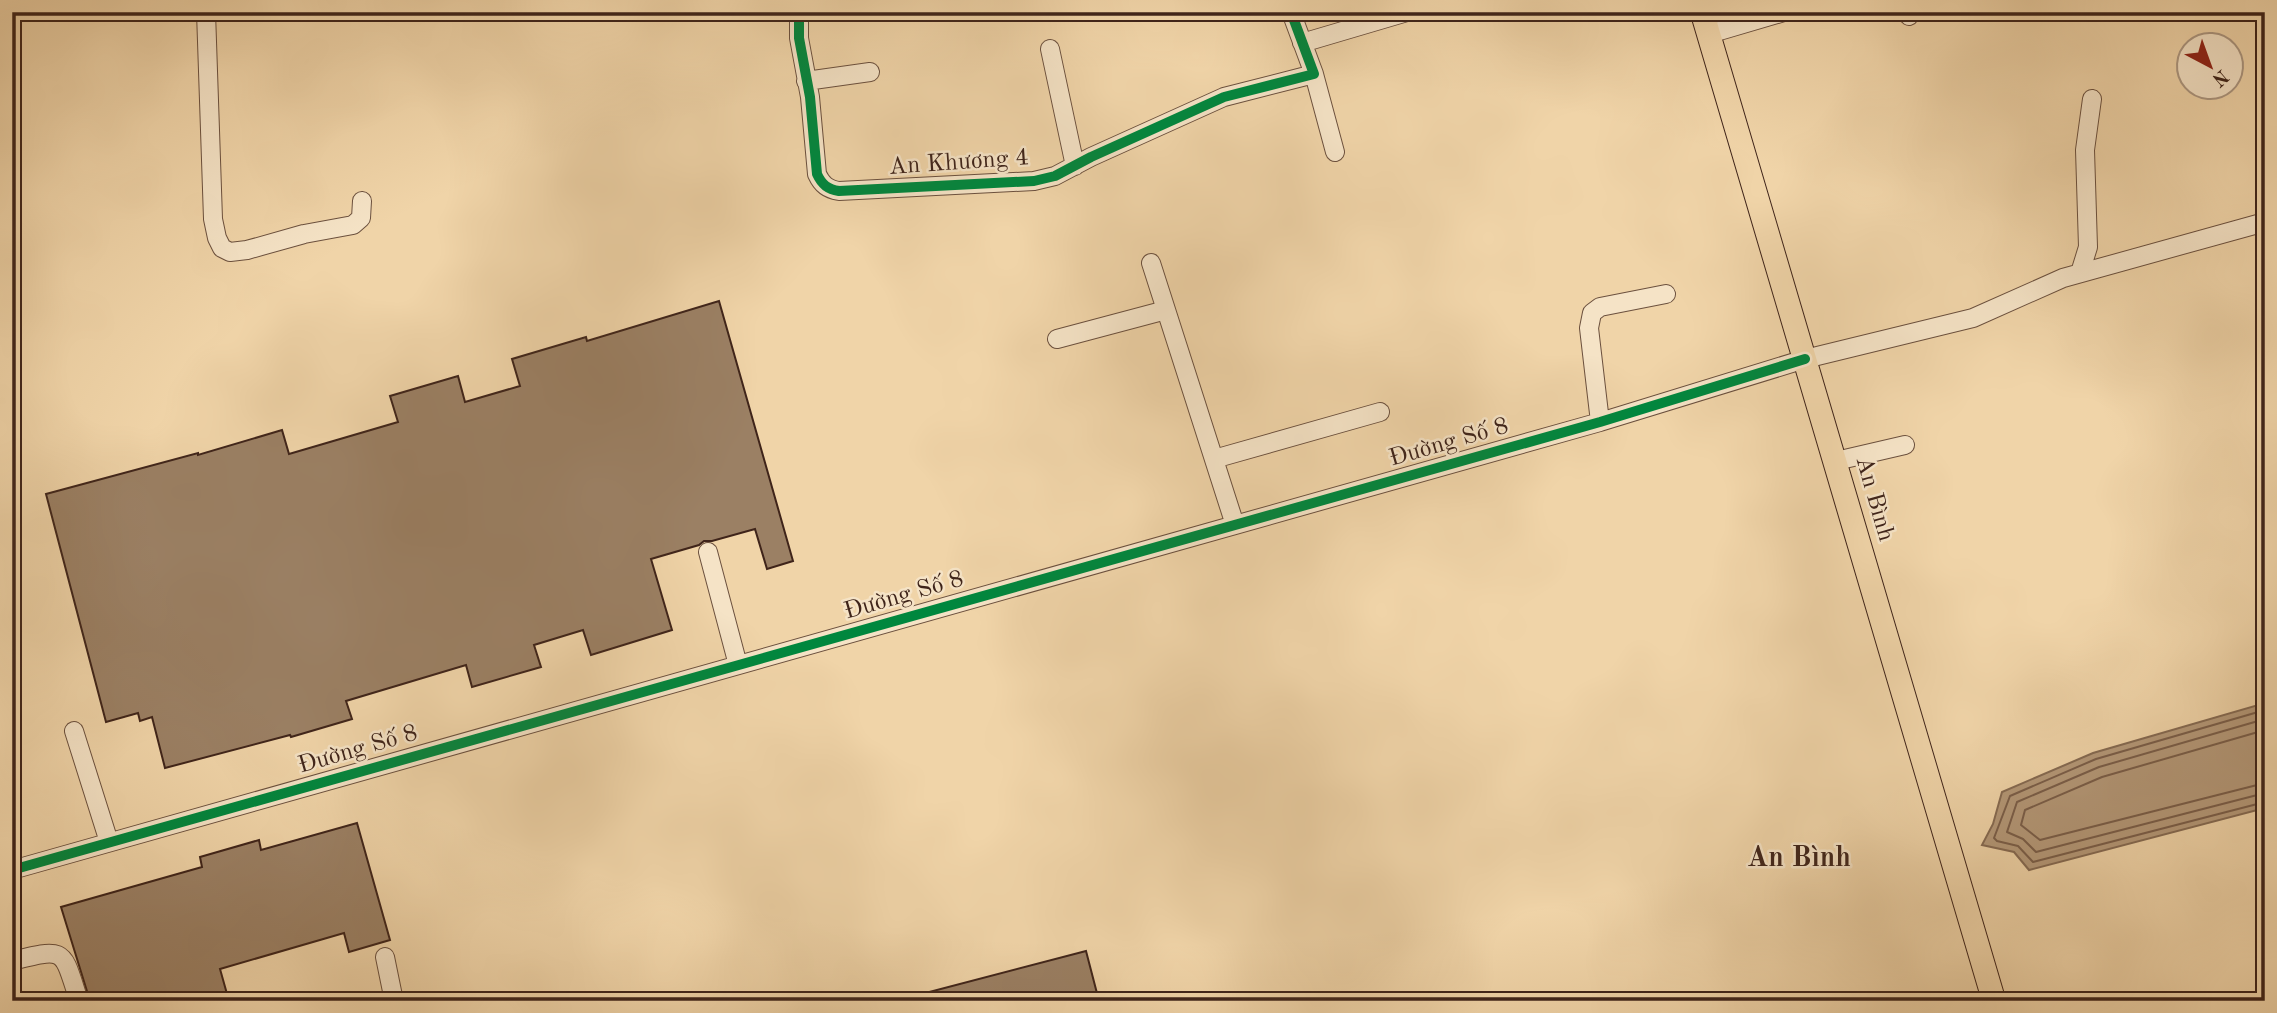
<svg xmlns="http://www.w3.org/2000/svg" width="2277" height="1013" viewBox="0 0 2277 1013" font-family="'Old Standard TT',serif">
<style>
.water{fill:#b49878;stroke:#856a52;stroke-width:2}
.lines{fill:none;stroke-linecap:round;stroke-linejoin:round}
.shore{stroke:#7a5e49;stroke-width:2}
.building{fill:#9b8064;stroke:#3f241a;stroke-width:2}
.minor-casing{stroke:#6b503e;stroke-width:20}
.major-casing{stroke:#3f241a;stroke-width:25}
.minor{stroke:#f5e3c6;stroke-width:18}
.major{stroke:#f0d4a8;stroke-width:23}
.cycleway-casing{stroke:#f5e3c6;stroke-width:15}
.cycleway{stroke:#00873e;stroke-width:10}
.labels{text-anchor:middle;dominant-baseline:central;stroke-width:5;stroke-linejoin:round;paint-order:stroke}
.street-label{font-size:24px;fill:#3f241a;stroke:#f5e3c6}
.quarter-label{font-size:28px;font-weight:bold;fill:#3f241a;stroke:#f5e3c6}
</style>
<rect width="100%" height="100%" fill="#f0d4a8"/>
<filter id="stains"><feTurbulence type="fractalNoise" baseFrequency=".00286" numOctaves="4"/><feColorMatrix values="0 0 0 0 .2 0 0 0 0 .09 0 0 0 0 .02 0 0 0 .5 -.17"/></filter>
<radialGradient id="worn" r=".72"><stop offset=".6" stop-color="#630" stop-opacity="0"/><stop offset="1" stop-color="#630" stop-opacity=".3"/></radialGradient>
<!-- water -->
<path class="water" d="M 2265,703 L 2265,808 L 2029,870 L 2014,852 L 1982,845 L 1993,824 L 2002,792 L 2093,753 Z"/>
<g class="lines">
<!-- shore -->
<path class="shore" d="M 2265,710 L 2096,759 L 2010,796 L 1994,838 L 1997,841 L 2018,846 L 2033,862 L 2265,802
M 2265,719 L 2099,767 L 2017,802 L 2007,832 L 2023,839 L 2036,852 L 2265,793
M 2265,730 L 2102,777 L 2025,810 L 2021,825 L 2040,840 L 2265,783"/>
</g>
<!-- building -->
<path class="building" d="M 719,301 L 793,561 L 767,569 L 755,529 L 712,541 L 704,541 L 699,545 L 651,559 L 672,630 L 591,655 L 583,630 L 534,645 L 541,667 L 472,687 L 466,665 L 346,701 L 352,719 L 291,737 L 290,735 L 165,768 L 152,717 L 140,721 L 138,713 L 106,722 L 46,494 L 198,453 L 198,455 L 282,430 L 289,454 L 398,422 L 390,396 L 458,376 L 465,402 L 520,386 L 512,359 L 586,337 L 587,341 Z
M 357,823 L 390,940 L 349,952 L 344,933 L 220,969 L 229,1001 L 90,1001 L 61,907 L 202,867 L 200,857 L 259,840 L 261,850 Z
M 1086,951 L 1099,1001 L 915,1001 L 914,996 Z"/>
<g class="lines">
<defs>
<path id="minor" d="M 206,12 L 213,219 L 217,238 L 222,248 L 230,252 L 247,250 L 304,234 L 353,225 L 361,218 L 362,201
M 799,12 L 799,38 L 810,97 L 817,174 C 822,185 828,189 839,191 L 1034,181 L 1055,176 L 1091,157 L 1224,97 L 1314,74
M 1291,12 L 1314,74 L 1335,152
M 1908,12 L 1909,16
M 1709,34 L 1784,12
M 1302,43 L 1407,12
M 1050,49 L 1075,166
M 806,81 L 870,72
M 1151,263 L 1235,525
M 2080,273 L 2088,247 L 2085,150 L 2092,99
M 1057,339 L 1166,310
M 1600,422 L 1589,328 L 1592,313 L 1600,307 L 1666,294
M 1214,459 L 1380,412
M 1836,461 L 1905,445
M 708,552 L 738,665
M 74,731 L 109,842
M 12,870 L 1600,422 L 1805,359 L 1973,318 L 2063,278 L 2265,222
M 385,957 L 394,1001
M 12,961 C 67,947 62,949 79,1001
M 12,997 L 13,1001"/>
<path id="major" d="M 1702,12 L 1994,1001"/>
</defs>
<!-- minor casing -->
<use href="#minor" class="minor-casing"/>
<!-- major casing -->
<use href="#major" class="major-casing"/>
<!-- minor -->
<use href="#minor" class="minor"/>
<!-- major -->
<use href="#major" class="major"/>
<defs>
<path id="cycleway" d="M 799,12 L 799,38 L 810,97 L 817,174 C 822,185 828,189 839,191 L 1034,181 L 1055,176 L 1091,157 L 1224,97 L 1314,74 L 1291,12
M 12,870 L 1600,422 L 1805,359"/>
</defs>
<!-- cycleway casing -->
<use href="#cycleway" class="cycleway-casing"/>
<!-- cycleway -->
<use href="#cycleway" class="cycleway"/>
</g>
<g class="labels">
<!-- street labels -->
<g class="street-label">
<text transform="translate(959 163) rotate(-4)">An Khương 4</text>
<text transform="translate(1449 443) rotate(-16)">Đường Số 8</text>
<text transform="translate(1874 499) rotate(74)">An Bình</text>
<text transform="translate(904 596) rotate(-16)">Đường Số 8</text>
<text transform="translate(358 750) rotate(-16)">Đường Số 8</text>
</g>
<!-- quarter labels -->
<g class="quarter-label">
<text x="1799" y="859">An Bình</text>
</g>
</g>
<!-- margin -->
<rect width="2277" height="1013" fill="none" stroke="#f0d4a8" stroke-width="42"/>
<rect x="14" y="14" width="2249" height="985" fill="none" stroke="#3f241a" stroke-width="3.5"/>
<rect x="21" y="21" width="2235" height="971" fill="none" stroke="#3f241a" stroke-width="2"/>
<!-- north arrow -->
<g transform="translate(2210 66) rotate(139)"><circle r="33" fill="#f5e3c6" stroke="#ac9781" stroke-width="2"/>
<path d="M0-5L12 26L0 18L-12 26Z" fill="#8f2418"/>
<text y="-10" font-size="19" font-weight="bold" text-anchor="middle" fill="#3f241a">N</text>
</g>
<rect width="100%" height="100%" filter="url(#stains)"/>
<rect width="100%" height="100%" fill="url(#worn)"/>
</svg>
